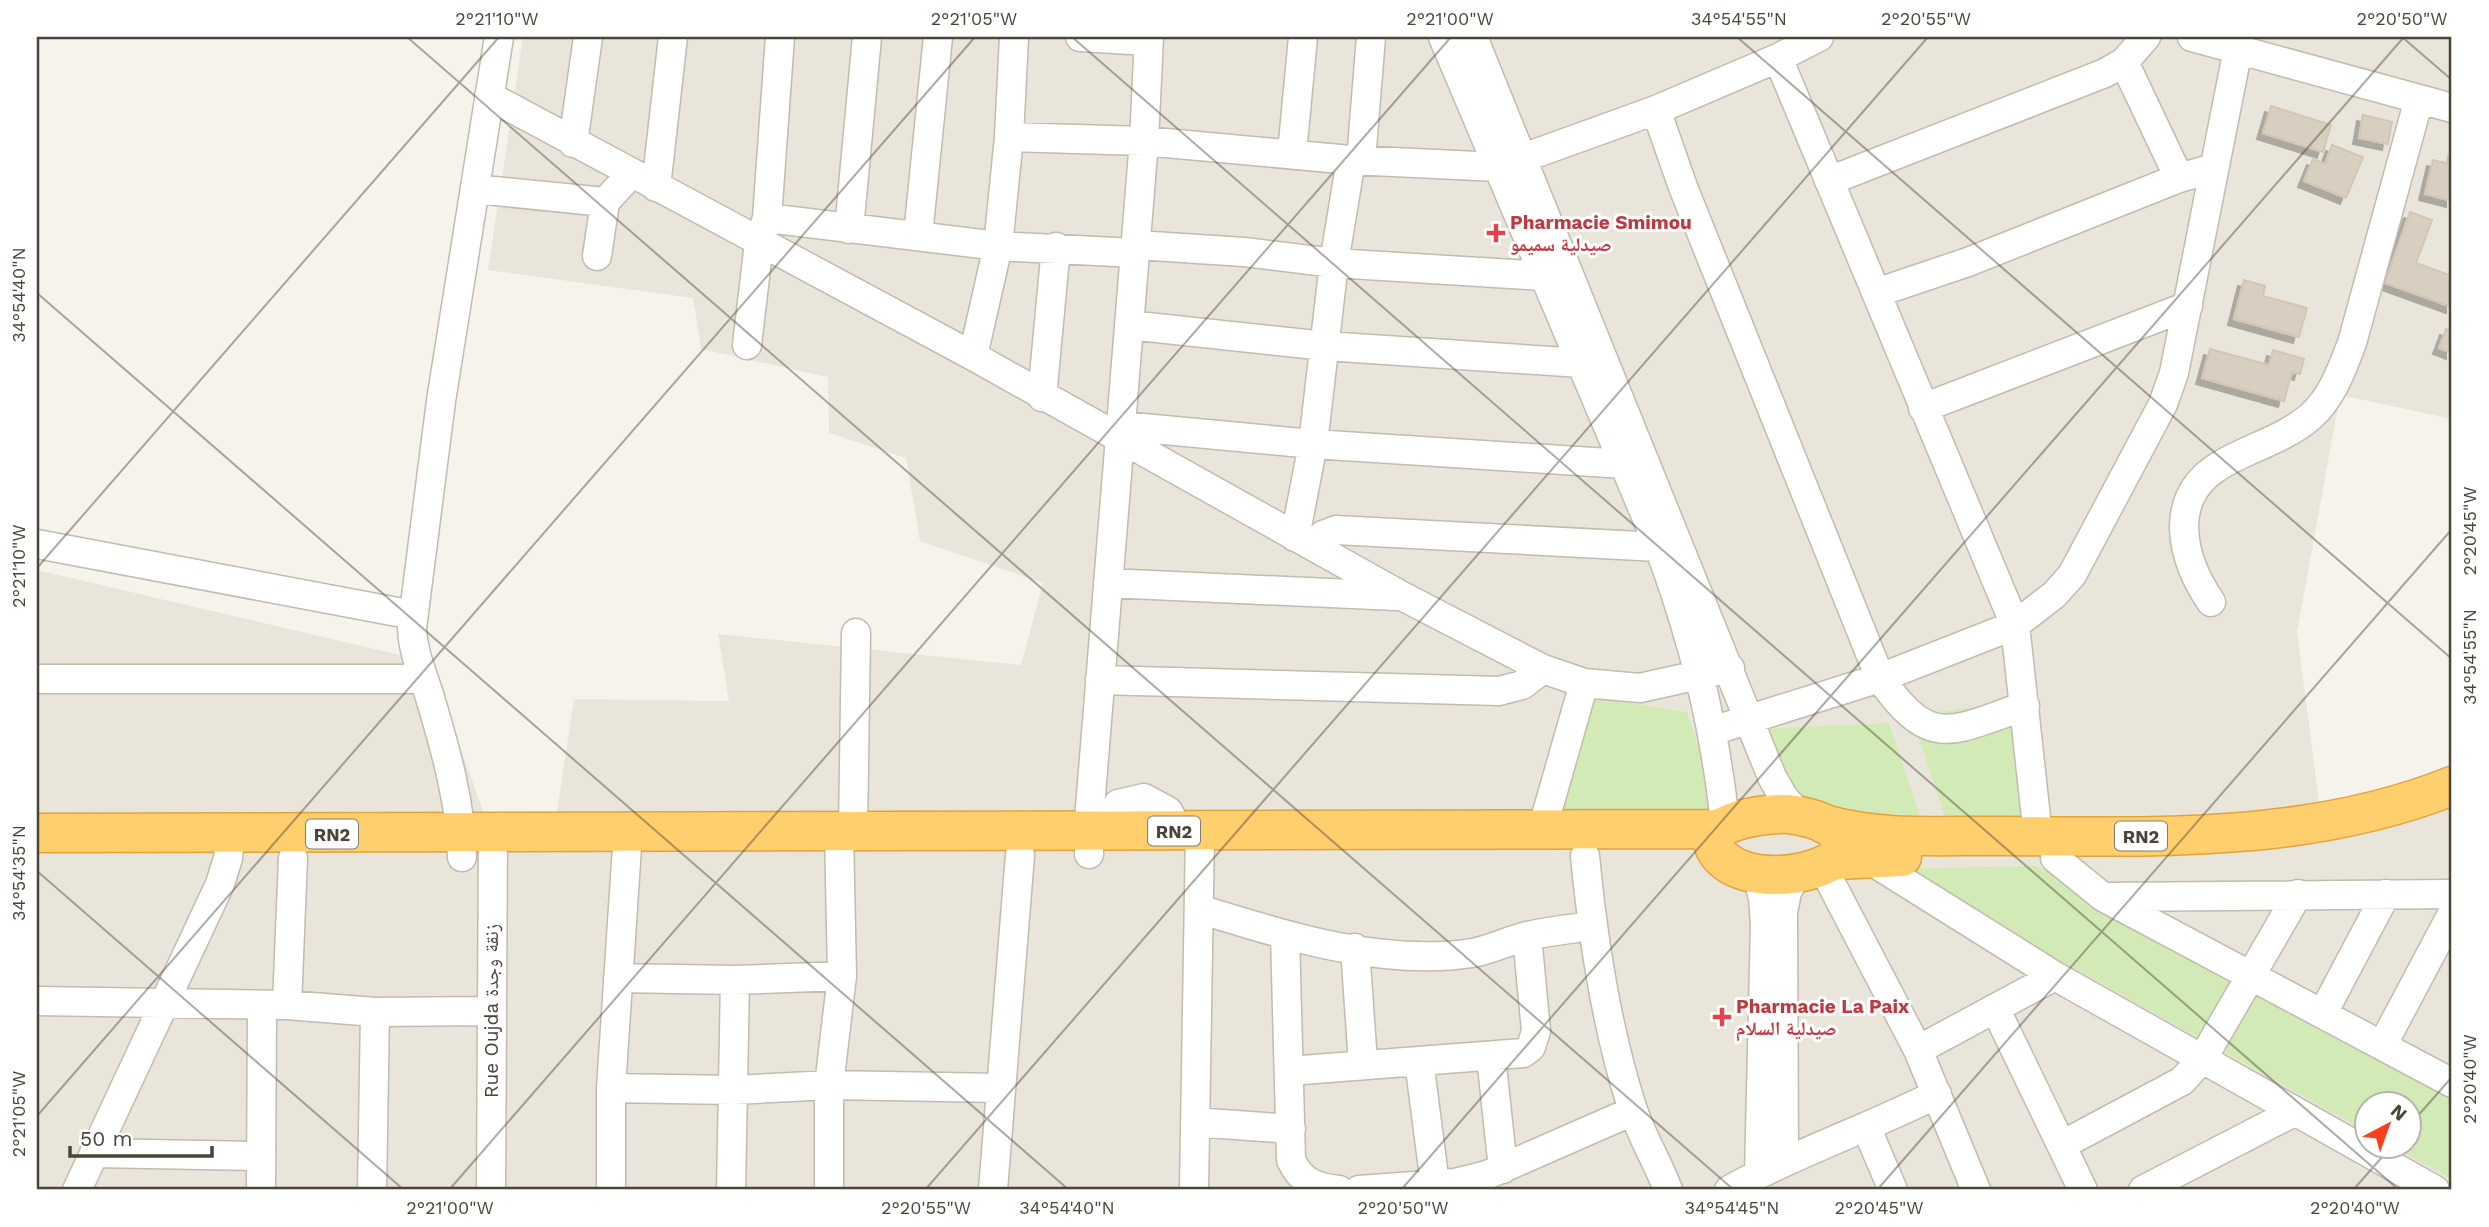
<svg xmlns="http://www.w3.org/2000/svg" width="2489" height="1227" viewBox="0 0 2489 1227" font-family="'Work Sans','Noto Naskh Arabic',sans-serif">
<style>
.residential{fill:#eae5da;fill-rule:evenodd}
.green{fill:#d2eab5}
.building{fill:#d8cfc1;stroke:#d3c7b4;stroke-width:2;filter:url(#shadow)}
.lines{fill:none;stroke-linecap:round;stroke-linejoin:round}
.minor-casing{stroke:#c2bbae;stroke-width:31}
.highway-casing{stroke:#e0a43c;stroke-width:41}
.minor{stroke:#fff;stroke-width:28}
.highway{stroke:#ffcf6e;stroke-width:38}
.ticks{fill:none;stroke:#4b4439;stroke-width:2;stroke-opacity:0.45}
.health-dot{fill:#e0444e;stroke:#fff;stroke-width:2.5}
.labels{text-anchor:middle;dominant-baseline:central;stroke-width:6;stroke-linejoin:round;paint-order:stroke}
.shield{fill:#fff;stroke:#817c74;stroke-width:2}
.shield-label{font-size:18px;font-weight:bold;fill:#4b4439}
.health-label{font-size:19px;font-weight:bold;fill:#be3a42;stroke:#fff;text-anchor:start}
.street-label{font-size:19px;fill:#4b4439;stroke:#fff}
.neatline{fill:none;stroke:#4b4439;stroke-width:2.5}
.ticks-label{font-size:18px;text-anchor:middle;fill:#4b4439}
</style>
<defs>
<filter id="shadow"><feDropShadow dx="-6" dy="6" stdDeviation="0" flood-color="#0004"/></filter>
</defs>
<rect width="100%" height="100%" fill="#f6f3ec"/>
<!-- residential -->
<path class="residential" d="M 523,37 L 2452,37 L 2452,419 L 2340,395 L 2297,632 L 2321,817 L 2452,782 L 2452,1190 L 37,1190 L 37,570 L 430,662 L 489,828 L 556,818 L 574,699 L 729,701 L 718,634 L 1021,665 L 1043,583 L 920,541 L 906,458 L 829,433 L 828,377 L 701,349 L 693,298 L 488,270 ZM 2366,1104 L 2408,1104 L 2408,1146 L 2366,1146 Z"/>
<!-- green -->
<path class="green" d="M 1594,697 L 1687,712 L 1725,831 L 1555,830 Z
M 2011,703 L 2024,833 L 1949,828 L 1911,715 Z
M 1889,723 L 1923,825 L 1805,831 L 1764,729 Z
M 2037,866 L 2452,1092 L 2452,1179 L 2393,1147 L 2408,1146 L 2408,1104 L 2366,1104 L 2366,1131 L 1896,869 Z"/>
<!-- building -->
<path class="building" d="M 2271,106 L 2331,125 L 2323,152 L 2263,133 Z
M 2363,115 L 2392,122 L 2388,144 L 2359,138 Z
M 2332,145 L 2363,157 L 2346,198 L 2304,181 L 2313,159 L 2325,164 Z
M 2448,156 L 2452,157 L 2452,201 L 2425,194 L 2433,160 L 2447,164 Z
M 2410,212 L 2432,220 L 2416,263 L 2452,276 L 2452,307 L 2385,283 Z
M 2244,280 L 2265,286 L 2263,296 L 2307,308 L 2299,337 L 2234,319 Z
M 2446,329 L 2452,331 L 2452,353 L 2439,348 Z
M 2210,349 L 2269,365 L 2273,350 L 2304,359 L 2300,374 L 2292,372 L 2284,401 L 2202,378 Z"/>
<g class="lines">
<defs>
<path id="minor" d="M 1080,37 L 1148,41
M 1443,37 L 1659,547 C 1684,614 1703,680 1715,751 C 1719,776 1724,801 1724,826
M 1473,37 L 1772,777 L 1784,798 L 1800,815
M 2192,37 L 2452,108
M 1778,58 L 2015,625 L 2038,836
M 2124,62 L 2179,178
M 489,96 L 973,356 L 1402,596 L 1543,669 L 1584,683 L 1640,688 L 1730,668
M 1656,110 L 1683,187 L 1880,678 C 1931,751 1951,731 2025,706
M 1009,137 L 1144,141 L 1351,160 L 1498,167 L 1656,110 L 1778,58 L 1819,37
M 573,143 L 588,37
M 1292,153 L 1303,37
M 1361,160 L 1371,37
M 1829,181 L 2105,73 L 2124,62 L 2146,37
M 656,187 L 673,37
M 475,189 L 605,202 L 630,175
M 767,218 L 998,246 L 1136,253
M 849,229 L 867,37
M 918,235 L 938,37
M 1137,245 L 1244,252 L 1334,263 L 1544,276 L 1559,272
M 597,256 L 605,202
M 1876,293 L 1968,262 L 2179,178 L 2214,168
M 1129,325 L 1325,346 L 1581,363
M 747,345 L 759,243 L 767,218 L 780,37
M 973,356 L 998,246 L 1009,137 L 1014,37
M 1042,397 L 1056,247
M 1923,408 L 2188,306
M 1122,426 L 1313,444 L 1624,464 L 1639,459
M 1295,537 L 1313,444 L 1334,263 L 1351,160
M 37,544 L 413,615
M 1313,545 L 1323,535 L 1336,530 L 1659,547
M 1108,583 L 1395,596
M 2211,602 C 2183,561 2166,501 2216,468 C 2246,448 2282,441 2310,417 C 2332,398 2342,369 2352,343 L 2419,99
M 37,679 L 423,679
M 1100,680 L 1499,691 L 1522,685 L 1543,669
M 1712,731 L 1880,678 L 2015,625 L 2054,595 L 2072,575 L 2163,404 L 2174,373 L 2238,49
M 1106,830 L 1118,804 L 1144,798 L 1168,811 L 1179,831
M 1542,830 L 1584,683
M 853,832 L 856,633
M 1089,854 L 1089,820 L 1144,141 L 1149,37
M 1585,856 C 1593,939 1606,1027 1632,1107 C 1641,1136 1658,1162 1668,1190
M 462,857 C 461,805 446,751 431,701 C 424,676 413,655 412,628 L 441,401 L 499,37
M 1865,857 L 2055,976 L 2435,1190
M 2055,858 L 2103,897 L 2452,1083
M 1822,866 L 1918,1050 L 1976,1190
M 1756,872 L 1763,898 L 1765,924 L 1759,1174
M 2105,897 L 2452,894
M 1199,909 C 1285,935 1380,967 1472,953 C 1491,950 1509,940 1528,936 C 1549,931 1571,929 1592,926
M 1285,935 L 1291,1160 C 1301,1182 1316,1188 1339,1190
M 1355,948 L 1363,1063
M 618,978 L 735,980 L 842,976
M 37,1001 L 287,1005 L 375,1012 L 491,1011
M 287,1005 L 293,858
M 1995,1008 L 2083,1190
M 2323,1013 L 2386,894
M 2383,1044 L 2452,914
M 1918,1050 L 2055,976
M 1491,1056 L 1503,1169
M 1419,1061 L 1435,1184
M 1289,1071 L 1523,1053 L 1531,1047 L 1536,1031 L 1527,936
M 611,1088 L 734,1090 L 829,1085 L 1000,1088
M 1195,1122 L 1291,1129
M 1867,1129 L 1893,1190
M 2062,1145 L 2182,1081 L 2203,1058 L 2298,894
M 94,1153 L 261,1156
M 1784,1162 L 1783,913 L 1787,892 L 1797,874
M 77,1190 L 220,884 L 228,858 L 230,835
M 261,1190 L 262,1007
M 372,1190 L 375,1012
M 491,1190 L 493,832
M 611,1190 L 611,1088 L 628,832
M 731,1190 L 735,980
M 829,1190 L 829,1085 L 842,976 L 839,832
M 993,1190 L 1020,855
M 1194,1190 L 1200,831
M 1359,1190 L 1455,1183 L 1487,1175 L 1633,1111
M 1729,1190 C 1796,1153 1869,1128 1937,1094
M 2143,1190 L 2294,1112"/>
<path id="highway" d="M 1789,814 C 1809,817 1838,823 1843,845 L 1841,854 C 1815,879 1740,886 1717,852 C 1695,819 1773,813 1789,814 Z
M 1824,824 C 1882,841 1945,835 2005,836 C 2156,837 2309,843 2452,786
M 37,833 L 1720,829
M 1835,860 L 1902,857"/>
</defs>
<!-- minor casing -->
<use href="#minor" class="minor-casing"/>
<!-- highway casing -->
<use href="#highway" class="highway-casing"/>
<!-- minor -->
<use href="#minor" class="minor"/>
<!-- highway -->
<use href="#highway" class="highway"/>
</g>
<!-- ticks -->
<path class="ticks" d="M 407,37 L 1734,1190M 1072,37 L 2399,1190M 1737,37 L 2452,659M 2402,37 L 2452,80M 37,293 L 1069,1190M 37,568 L 499,37M 37,871 L 404,1190M 37,1116 L 975,37M 2408,1127 L 2452,1077M 449,1190 L 1451,37M 925,1190 L 1928,37M 1401,1190 L 2404,37M 1877,1190 L 2452,529M 2353,1190 L 2392,1146"/>
<!-- markers -->
<g class="health-dot">
<path d="M1492.5 222.5h7v7h7v7h-7v7h-7v-7h-7v-7h7z"/>
<path d="M1718.5 1006.5h7v7h7v7h-7v7h-7v-7h-7v-7h7z"/>
</g>
<g class="labels">
<!-- shield labels -->
<g class="shield">
<rect x="1148" y="816.5" width="52" height="29" rx="5"/>
<rect x="306" y="819.5" width="52" height="29" rx="5"/>
<rect x="2115" y="821.5" width="52" height="29" rx="5"/>
</g>
<g class="shield-label">
<text x="1174" y="831">RN2</text>
<text x="332" y="834">RN2</text>
<text x="2141" y="836">RN2</text>
</g>
<!-- health labels -->
<g class="health-label">
<text x="1510" y="222">Pharmacie Smimou<tspan x="1510" dy="22">صيدلية سميمو</tspan></text>
<text x="1736" y="1006">Pharmacie La Paix<tspan x="1736" dy="22">صيدلية السلام</tspan></text>
</g>
<!-- street labels -->
<g class="street-label">
<text transform="translate(491 1011) rotate(-90)">Rue Oujda زنقة وجدة</text>
</g>
</g>
<!-- border -->
<rect width="2489" height="1227" fill="none" stroke="#ffffff" stroke-width="77"/>
<!-- north arrow -->
<g transform="translate(2388 1125) rotate(41)"><circle r="33" fill="#ffffff" stroke="#b7b4b0" stroke-width="2"/>
<path d="M0-5L12 26L0 18L-12 26Z" fill="#fc3f1d"/>
<text y="-10" font-size="19" font-weight="bold" text-anchor="middle" fill="#4b4439">N</text>
</g>
<!-- scale -->
<path d="M70 1146v10h142v-10" fill="none" stroke="#4b4439" stroke-width="3.5"/>
<text x="80" y="1146" font-size="21" fill="#4b4439" stroke="#ffffff" stroke-width="5" paint-order="stroke">50 m</text>
<rect x="38" y="38" width="2412" height="1150" class="neatline"/>
<g class="ticks-label">
<text x="497" y="25">2°21'10"W</text>
<text x="974" y="25">2°21'05"W</text>
<text x="1450" y="25">2°21'00"W</text>
<text x="1739" y="25">34°54'55"N</text>
<text x="1926" y="25">2°20'55"W</text>
<text x="2402" y="25">2°20'50"W</text>
<text transform="translate(19 295) rotate(-90)" y="6">34°54'40"N</text>
<text transform="translate(2470 531) rotate(-90)" y="6">2°20'45"W</text>
<text transform="translate(19 566) rotate(-90)" y="6">2°21'10"W</text>
<text transform="translate(2470 657) rotate(-90)" y="6">34°54'55"N</text>
<text transform="translate(19 873) rotate(-90)" y="6">34°54'35"N</text>
<text transform="translate(2470 1079) rotate(-90)" y="6">2°20'40"W</text>
<text transform="translate(19 1114) rotate(-90)" y="6">2°21'05"W</text>
<text x="450" y="1214">2°21'00"W</text>
<text x="926" y="1214">2°20'55"W</text>
<text x="1067" y="1214">34°54'40"N</text>
<text x="1403" y="1214">2°20'50"W</text>
<text x="1732" y="1214">34°54'45"N</text>
<text x="1879" y="1214">2°20'45"W</text>
<text x="2355" y="1214">2°20'40"W</text>
</g>
</svg>
